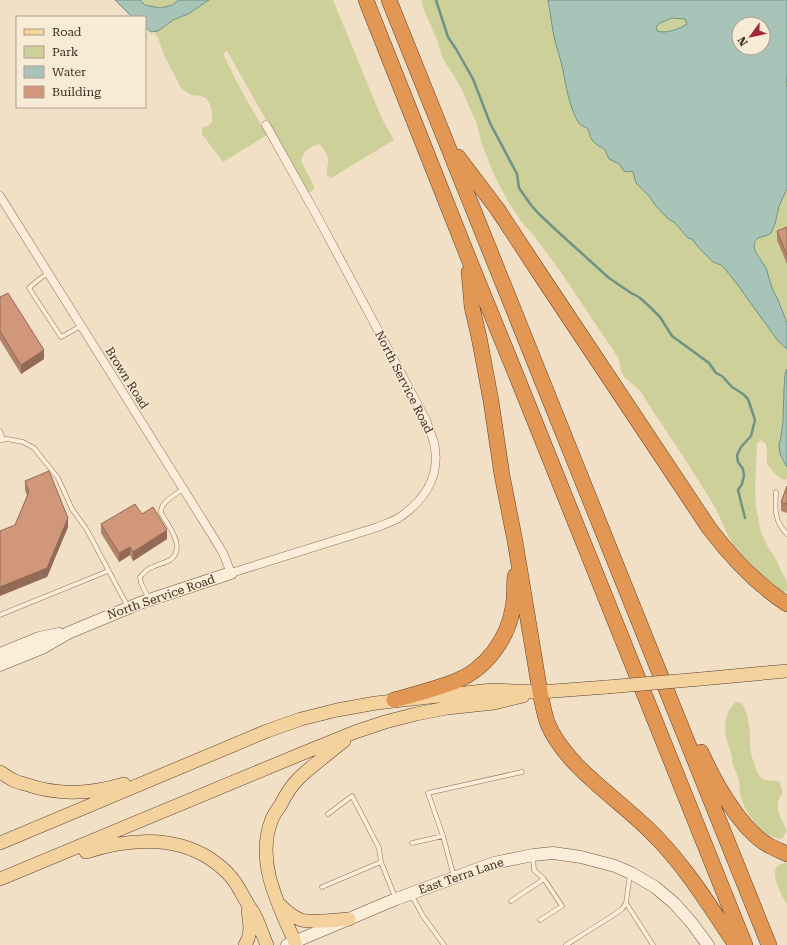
<svg xmlns="http://www.w3.org/2000/svg" width="787" height="945" viewBox="0 0 787 945" font-family="'Roboto Serif',serif">
<style>
.green{fill:#ced099;fill-rule:evenodd}
.water{fill:#a8c4b9;stroke:#6e9387;fill-rule:evenodd}
.lines{fill:none;stroke-linecap:round;stroke-linejoin:round}
.stream{stroke:#6e9387;stroke-width:2.5}
.lane-casing{stroke:#8d715b;stroke-width:5}
.street-casing{stroke:#8d715b;stroke-width:9}
.secondary-casing{stroke:#6f523e;stroke-width:13}
.primary-casing{stroke:#5b402f;stroke-width:14}
.highway-casing{stroke:#5b402f;stroke-width:16}
.lane{stroke:#faeeda;stroke-width:4}
.street{stroke:#faeeda;stroke-width:8}
.secondary{stroke:#faeeda;stroke-width:12}
.primary{stroke:#f4d29d;stroke-width:13}
.highway{stroke:#e29854;stroke-width:15}
.primary-bridge-casing{stroke:#5b402f;stroke-width:14;stroke-linecap:butt}
.primary-bridge{stroke:#f4d29d;stroke-width:13}
.wall{fill:#b3826a}
.shaded-wall{fill:#926a56}
.building{fill:#d0977b;stroke:#926a56}
.labels{text-anchor:middle;dominant-baseline:central;stroke-width:3;stroke-linejoin:round;paint-order:stroke}
.street-label{font-size:12px;fill:#3d2b1f;stroke:#f7ebd6}
</style>
<rect width="100%" height="100%" fill="#f1e0c6"/>
<!-- green -->
<path class="green" d="M 140,0 L 179,0 C 167,8 151,11 140,0 Z
M 209,0 L 333,0 L 382,119 L 394,140 L 331,178 L 327,175 C 326,170 328,166 328,161 C 329,155 323,148 319,144 C 309,147 304,151 301,161 L 314,186 C 314,189 313,191 310,192 L 307,192 L 227,51 L 223,54 L 241,90 L 267,135 L 223,162 L 202,134 L 202,127 L 208,126 L 212,122 L 212,114 L 210,104 L 206,98 L 201,96 L 191,95 L 181,88 L 164,55 L 158,38 L 154,32 L 162,28 L 173,20 L 188,14 Z
M 421,0 L 787,0 L 787,478 L 785,480 C 777,478 772,470 767,464 L 767,456 L 766,444 L 761,440 L 757,443 L 755,487 L 756,507 L 761,532 L 768,547 L 776,559 L 782,573 L 787,581 L 787,591 C 786,591 785,592 784,592 C 778,592 739,552 734,545 C 725,533 721,517 713,504 C 693,471 671,438 649,405 C 646,400 643,394 639,390 C 626,377 621,380 619,359 L 560,271 L 532,233 L 523,224 L 509,203 L 495,177 L 481,142 L 477,124 L 460,86 L 454,76 L 443,59 L 437,40 L 424,10 ZM 739,24 L 763,24 L 763,48 L 739,48 Z
M 736,702 L 742,703 L 747,714 L 748,720 L 750,734 L 750,748 L 752,757 L 757,772 L 761,778 L 765,780 L 779,781 C 787,798 777,794 778,806 C 778,816 784,822 787,831 L 782,839 C 763,839 746,814 741,798 C 739,790 740,781 737,774 C 735,770 733,766 732,762 C 732,759 732,756 731,753 C 730,749 728,745 727,741 C 724,727 724,712 736,702 Z
M 787,863 L 787,904 C 782,897 782,895 778,887 C 774,875 771,865 787,863 Z"/>
<!-- water -->
<path class="water" d="M 115,0 L 140,0 L 145,5 L 160,8 L 172,5 L 179,0 L 209,0 L 188,14 L 173,20 L 158,31 L 151,32 L 145,27 L 145,17 L 132,17 Z
M 548,0 L 787,0 L 787,76 L 786,84 L 787,87 L 787,189 L 779,206 L 775,224 L 771,233 L 768,235 L 758,238 L 755,241 L 754,247 L 755,251 L 766,268 L 772,288 L 778,300 L 787,323 L 787,349 L 778,341 L 737,284 L 725,269 L 721,265 L 713,262 L 699,248 L 692,239 L 688,238 L 680,229 L 675,223 L 667,218 L 656,206 L 649,196 L 636,183 L 633,172 L 631,171 L 627,172 L 624,171 L 619,164 L 609,159 L 605,150 C 600,146 594,144 591,138 C 589,136 590,132 588,129 C 586,126 581,128 577,120 C 569,105 566,86 563,70 C 560,56 555,44 553,31 C 551,20 550,10 548,0 ZM 672,18 L 685,19 L 687,24 C 679,29 667,34 657,31 L 656,27 L 660,23 ZM 739,24 L 763,24 L 763,48 L 739,48 Z
M 787,369 L 787,467 L 780,454 L 779,444 L 781,437 L 783,421 L 784,389 L 785,374 Z"/>
<g class="lines">
<!-- stream -->
<path class="stream" d="M 436,0 L 448,37 L 456,49 L 473,79 L 490,123 L 517,174 L 519,188 L 531,205 L 538,213 L 556,230 L 609,278 L 631,293 L 639,297 L 649,306 L 660,317 L 672,336 L 709,363 L 716,373 L 722,376 L 732,387 L 743,394 L 748,399 L 755,420 L 751,436 L 741,447 L 737,455 L 738,462 L 743,469 L 744,476 L 742,484 L 738,490 L 745,518"/>
<defs>
<path id="lane" d="M 48,273 L 37,281 L 29,288 L 61,337 L 81,326
M 0,431 L 3,440
M 0,440 L 7,439 L 23,442 L 34,448 L 58,478 L 72,509 L 87,530 L 128,607
M 776,492 C 775,509 774,521 787,534
M 149,599 L 141,583 L 140,577 C 142,574 145,572 147,570 C 154,565 163,564 170,560 C 187,548 168,525 161,513 C 160,502 175,495 183,489
M 0,615 L 108,571
M 328,814 L 352,796 L 379,848 L 381,862 L 395,897
M 443,836 L 428,793 L 522,772
M 412,843 L 443,836 L 454,877
M 533,857 L 534,870 L 544,879 L 562,906 L 540,920
M 322,887 L 381,862
M 412,896 L 423,916 L 444,945
M 511,901 L 544,879
M 626,903 L 653,945
M 566,945 L 612,916 L 622,909 L 626,903 L 630,874"/>
<path id="street" d="M 0,196 L 214,538 L 223,553 L 231,573 L 378,527 C 385,524 394,521 400,517 C 426,499 441,474 434,443 C 432,435 428,427 426,420 L 317,216 L 266,125"/>
<path id="secondary" d="M 0,654 L 39,638 L 59,634
M 0,665 L 42,648 L 68,633 L 140,603 L 231,573
M 287,945 L 396,899 L 494,863 L 533,855 L 553,853 L 581,857 L 615,866 L 631,873 L 655,887 L 674,903 L 691,922 L 708,945"/>
<path id="primary" d="M 701,679 L 787,671
M 0,772 C 4,774 8,778 13,780 C 16,782 21,783 25,784 C 58,796 91,794 124,784
M 0,843 L 267,731 L 301,719 L 337,710 L 376,703 L 492,690 L 540,692 L 607,687
M 86,852 C 126,839 172,835 209,858 C 216,863 225,869 230,876 C 237,883 241,893 246,901 C 248,905 250,908 253,912 C 259,922 262,934 267,945
M 0,879 L 296,756 L 355,732 L 385,722 L 416,714 L 447,708 L 494,703 L 523,696
M 280,905 C 286,911 293,917 301,920 C 313,923 337,920 349,919
M 295,942 C 278,904 255,861 272,819 C 274,814 277,810 280,806 C 285,796 291,786 299,778 C 313,765 329,753 344,741
M 245,945 C 252,934 250,923 248,911"/>
<path id="highway" d="M 366,0 L 468,257 L 519,382 L 745,945
M 389,0 L 769,945
M 458,157 L 498,210 L 542,277 L 709,528 C 731,557 756,584 787,604
M 469,272 L 472,307 L 479,337 L 491,401 L 502,475 L 515,541 L 540,692 C 542,702 544,712 547,722 C 566,769 623,801 657,838 C 688,870 711,908 736,945
M 394,700 C 415,694 436,689 456,681 C 486,669 508,639 513,607 C 515,597 514,586 515,576
M 701,752 C 714,781 741,831 770,846 C 775,849 781,851 787,854"/>
</defs>
<!-- lane casing -->
<use href="#lane" class="lane-casing"/>
<!-- street casing -->
<use href="#street" class="street-casing"/>
<!-- secondary casing -->
<use href="#secondary" class="secondary-casing"/>
<!-- primary casing -->
<use href="#primary" class="primary-casing"/>
<!-- highway casing -->
<use href="#highway" class="highway-casing"/>
<!-- lane -->
<use href="#lane" class="lane"/>
<!-- street -->
<use href="#street" class="street"/>
<!-- secondary -->
<use href="#secondary" class="secondary"/>
<!-- primary -->
<use href="#primary" class="primary"/>
<!-- highway -->
<use href="#highway" class="highway"/>
<defs>
<path id="primary-bridge" d="M 607,687 L 701,679"/>
</defs>
<!-- primary-bridge casing -->
<use href="#primary-bridge" class="primary-bridge-casing"/>
<!-- primary-bridge -->
<use href="#primary-bridge" class="primary-bridge"/>
</g>
<!-- wall -->
<path class="wall" d="M 787,227 L 787,264 L 777,240 L 777,231 Z
M 0,297 L 44,359 L 21,374 L 0,340 Z
M 25,481 L 68,527 L 47,577 L 15,525 L 27,496 L 25,490 Z
M 787,486 L 787,513 L 781,511 L 781,502 Z
M 142,514 L 167,539 L 133,561 L 130,555 L 119,562 L 101,533 L 101,524 Z"/>
<!-- shaded-wall -->
<path class="shaded-wall" d="M 44,350 L 44,359 L 21,374 L 21,365 Z
M 68,518 L 68,527 L 47,577 L 0,596 L 0,587 Z
M 167,530 L 167,539 L 133,561 L 133,552 Z
M 130,547 L 130,555 L 119,562 L 119,553 Z"/>
<!-- building -->
<path class="building" d="M 787,227 L 787,255 L 777,231 Z
M 8,293 L 44,350 L 21,365 L 0,331 L 0,297 Z
M 49,471 L 68,518 L 47,568 L 0,587 L 0,531 L 15,525 L 29,492 L 25,481 Z
M 787,486 L 787,504 L 781,502 Z
M 135,504 L 142,514 L 153,507 L 167,530 L 133,552 L 130,547 L 119,553 L 101,524 Z"/>
<g class="labels">
<!-- street labels -->
<g class="street-label">
<text transform="translate(127 378) rotate(58)">Brown Road</text>
<text transform="translate(404 382) rotate(63)">North Service Road</text>
<text transform="translate(161 597) rotate(-19)">North Service Road</text>
<text transform="translate(461 876) rotate(-19)">East Terra Lane</text>
</g>
</g>
<!-- legend -->
<rect x="16" y="16" width="130" height="92" fill="#f7ebd6" stroke="#ad9e8d"/>
<rect x="24" y="29" width="20" height="6" fill="#f4d29d" stroke="#ad9e8d"/>
<text x="52" y="36" font-size="12" fill="#3d2b1f">Road</text>
<rect x="24" y="46" width="20" height="12" fill="#ced099" stroke="#ad9e8d"/>
<text x="52" y="56" font-size="12" fill="#3d2b1f">Park</text>
<rect x="24" y="66" width="20" height="12" fill="#a8c4b9" stroke="#ad9e8d"/>
<text x="52" y="76" font-size="12" fill="#3d2b1f">Water</text>
<rect x="24" y="86" width="20" height="12" fill="#d0977b" stroke="#ad9e8d"/>
<text x="52" y="96" font-size="12" fill="#3d2b1f">Building</text>
<!-- north arrow -->
<g transform="translate(751 36) rotate(237)"><circle r="19" fill="#f7ebd6" stroke="#ad9e8d"/>
<path d="M0-3L7 15L0 10L-7 15Z" fill="#9f2832"/>
<text y="-6" font-size="11" font-weight="bold" text-anchor="middle" fill="#3d2b1f">N</text>
</g>
</svg>
